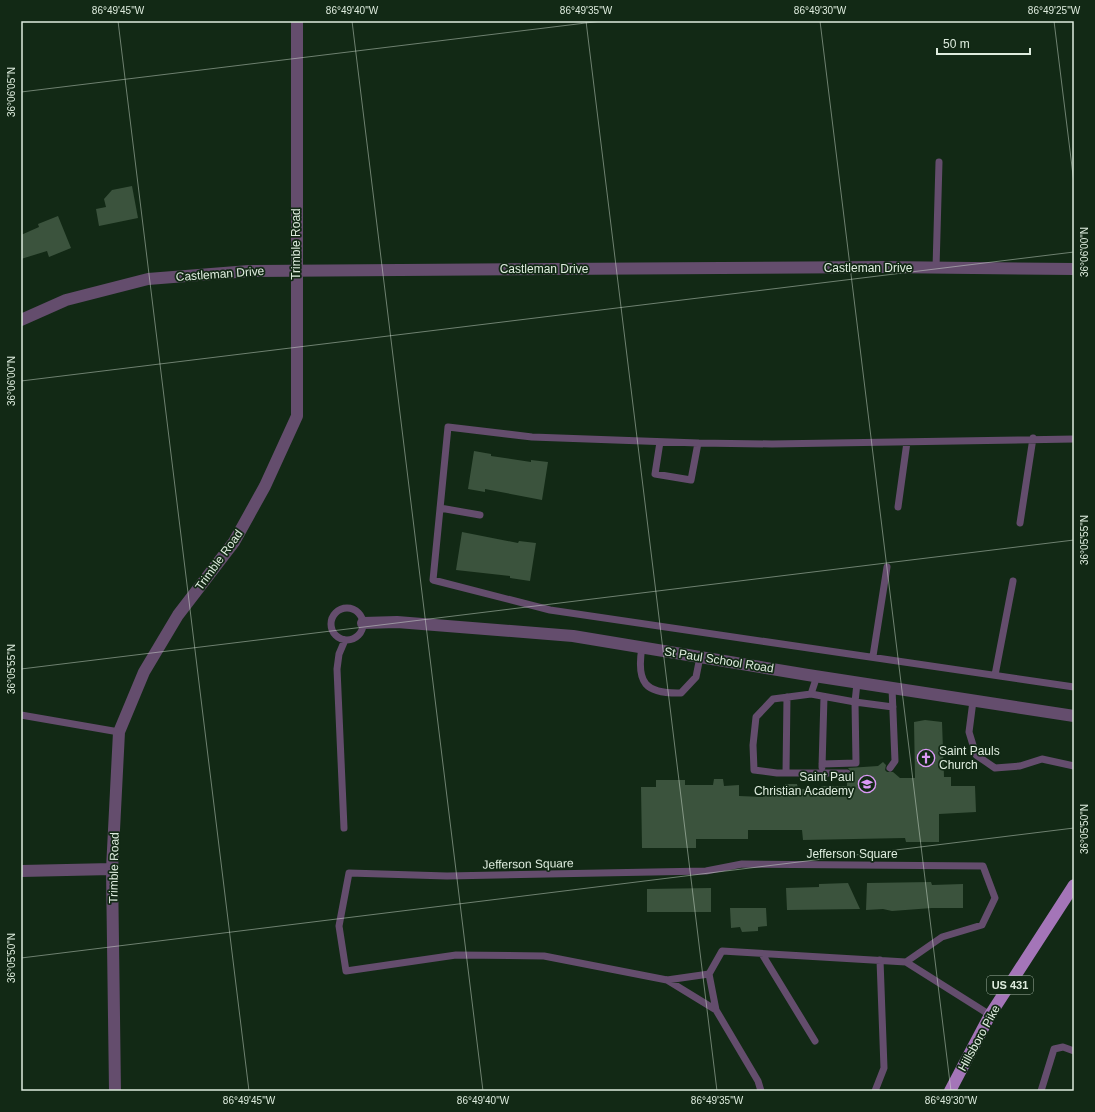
<svg xmlns="http://www.w3.org/2000/svg" width="1095" height="1112" viewBox="0 0 1095 1112" font-family="Helvetica,sans-serif">
<style>
.building{fill:#3b533d}
.lines{fill:none;stroke-linecap:round;stroke-linejoin:round}
.service{stroke:#644d6d;stroke-width:7}
.minor{stroke:#644d6d;stroke-width:12}
.primary{stroke:#a475b8;stroke-width:12}
.ticks{fill:none;stroke:#deecde;stroke-width:1;stroke-opacity:0.45}
.labels{text-anchor:middle;dominant-baseline:central;stroke-width:3.5;stroke-linejoin:round;paint-order:stroke}
.shield{fill:#122915;stroke:#a1b2a2;stroke-width:1}
.shield-label{font-size:11px;font-weight:bold;fill:#deecde}
.street-label{font-size:12px;fill:#deecde;stroke:#122915}
.poi-label{font-size:12px;fill:#deecde;stroke:#122915;text-anchor:start}
.neatline{fill:none;stroke:#deecde;stroke-width:1.5}
.ticks-label{font-size:10px;text-anchor:middle;fill:#deecde}
</style>
<rect width="100%" height="100%" fill="#122915"/>
<!-- building -->
<path class="building" d="M 132,186 L 138,218 L 99,226 L 96,209 L 106,207 L 104,199 L 112,190 Z
M 58,216 L 71,248 L 49,257 L 47,251 L 21,259 L 21,235 L 39,227 L 38,224 Z
M 474,451 L 491,454 L 491,456 L 531,462 L 531,460 L 548,462 L 542,500 L 485,489 L 485,492 L 468,489 Z
M 462,532 L 518,543 L 519,541 L 536,543 L 530,581 L 510,578 L 510,576 L 456,570 Z
M 925,720 L 942,722 L 944,777 L 951,777 L 951,786 L 975,786 L 976,812 L 939,814 L 939,842 L 906,842 L 905,838 L 803,840 L 802,830 L 748,830 L 748,839 L 696,839 L 696,848 L 642,848 L 641,787 L 656,787 L 656,780 L 685,780 L 685,785 L 713,785 L 714,779 L 723,779 L 724,786 L 739,785 L 739,796 L 763,797 L 763,790 L 781,790 L 782,788 L 785,788 L 785,784 L 797,784 L 798,789 L 821,789 L 821,786 L 847,786 L 847,778 L 852,773 L 848,768 L 878,766 L 883,762 L 886,765 L 885,770 L 887,772 L 893,772 L 900,778 L 915,778 L 914,722 Z
M 931,882 L 932,885 L 963,884 L 963,908 L 932,908 L 892,911 L 883,909 L 866,910 L 867,883 Z
M 848,883 L 860,909 L 787,910 L 786,888 L 819,887 L 819,884 Z
M 711,888 L 711,912 L 647,912 L 647,889 Z
M 730,908 L 766,908 L 767,926 L 758,927 L 758,931 L 742,932 L 740,927 L 731,928 Z"/>
<g class="lines">
<!-- service -->
<path class="service" d="M 936,268 L 939,162
M 1074,439 L 772,444 L 698,443 L 532,437 L 448,427 L 433,580 L 550,610 L 1074,687
M 660,442 L 655,474 L 691,480 L 698,443
M 898,507 L 907,442
M 440,508 L 480,515
M 1020,523 L 1033,438
M331 624a16 16 0 1 1 32 0a16 16 0 1 1-32 0Z
M 642,647 C 636,683 645,694 681,693 L 696,677 L 700,657
M 873,656 L 887,567
M 995,675 L 1013,581
M 817,676 L 811,694 L 773,699 L 756,717 L 753,745 L 754,770 L 777,773 L 847,773
M 811,694 L 855,702 L 857,683
M 973,701 L 969,732 L 976,755 L 995,768 L 1020,766 L 1042,759 L 1074,766
M 21,715 L 119,732
M 822,764 L 856,763 L 855,702 L 893,707
M 822,767 L 824,697
M 890,768 L 895,761 L 892,688
M 786,773 L 787,697
M 344,828 L 337,669 L 339,654 L 345,640
M 762,954 L 815,1041
M 709,974 L 667,980 L 544,956 L 456,955 L 346,971 L 339,926 L 349,873 L 447,876 L 706,871 L 742,864 L 983,866 L 995,898 L 982,925 L 942,937 L 906,962
M 667,980 L 716,1010
M 761,1091 L 758,1081 L 716,1010 L 709,974 L 722,951 L 906,962 L 990,1015
M 875,1091 L 884,1068 L 880,960
M 1041,1091 L 1054,1049 L 1063,1047 L 1074,1051"/>
<!-- minor -->
<path class="minor" d="M 21,320 L 66,300 L 148,279 L 249,271 L 883,267 L 1074,269
M 363,623 L 397,622 L 573,636 L 808,675 L 1074,716
M 21,871 L 112,869
M 115,1091 L 112,869 L 119,732 L 144,672 L 178,615 L 234,542 L 265,486 L 297,416 L 297,21"/>
<!-- primary -->
<path class="primary" d="M 950,1091 L 990,1015 L 1074,885"/>
</g>
<!-- ticks -->
<path class="ticks" d="M 118,21 L 249,1091M 352,21 L 483,1091M 586,21 L 717,1091M 820,21 L 951,1091M 1054,21 L 1074,183M 21,92 L 602,21M 21,381 L 1074,252M 21,669 L 1074,540M 21,958 L 1074,828"/>
<!-- icons -->
<defs>
<symbol id="church-ring" viewBox="-11 -11 22 22"><circle r="9.5" fill="#122915" stroke="#db99f6" stroke-width="1.5"/><path d="M-1.2-6h2.4v3.5h3.3v2.4h-3.3V6h-2.4V-.1h-3.3v-2.4h3.3Z" fill="#db99f6"/></symbol>
<symbol id="school-ring" viewBox="-11 -11 22 22"><circle r="9.5" fill="#122915" stroke="#db99f6" stroke-width="1.5"/><path d="M0-5L7-2L0 1L-7-2ZM-4 1L0 2.5L4 1V4Q0 6-4 4Z" fill="#db99f6"/></symbol>
</defs>
<g fill-rule="evenodd">
<use href="#church-ring" x="916" y="748" width="20" height="20"/>
<use href="#school-ring" x="857" y="774" width="20" height="20"/>
</g>
<g class="labels">
<!-- shield labels -->
<rect class="shield" x="987" y="976" width="46" height="18" rx="3"/>
<g class="shield-label">
<text x="1010" y="985">US 431</text>
</g>
<!-- street labels -->
<g class="street-label">
<text transform="translate(296 244) rotate(-90)">Trimble Road</text>
<text x="868" y="268">Castleman Drive</text>
<text x="544" y="269">Castleman Drive</text>
<text transform="translate(220 274) rotate(-4)">Castleman Drive</text>
<text transform="translate(219 560) rotate(-54)">Trimble Road</text>
<text transform="translate(719 660) rotate(9)">St Paul School Road</text>
<text x="852" y="854">Jefferson Square</text>
<text transform="translate(528 864) rotate(-1)">Jefferson Square</text>
<text transform="translate(114 868) rotate(-89)">Trimble Road</text>
<text transform="translate(979 1038) rotate(-61)">Hillsboro Pike</text>
</g>
<!-- poi labels -->
<g class="poi-label">
<text x="939" y="751">Saint Pauls<tspan x="939" dy="14">Church</tspan></text>
<text x="854" y="777" text-anchor="end">Saint Paul<tspan x="854" dy="14">Christian Academy</tspan></text>
</g>
</g>
<!-- border -->
<rect width="1095" height="1112" fill="none" stroke="#122915" stroke-width="44"/>
<!-- scale -->
<path d="M937 48v6h93v-6" fill="none" stroke="#deecde" stroke-width="2"/>
<text x="943" y="48" font-size="12" fill="#deecde" stroke="#122915" stroke-width="3" paint-order="stroke">50 m</text>
<rect x="22" y="22" width="1051" height="1068" class="neatline"/>
<g class="ticks-label">
<text x="118" y="14">86°49'45"W</text>
<text x="352" y="14">86°49'40"W</text>
<text x="586" y="14">86°49'35"W</text>
<text x="820" y="14">86°49'30"W</text>
<text x="1054" y="14">86°49'25"W</text>
<text transform="translate(11 92) rotate(-90)" y="4">36°06'05"N</text>
<text transform="translate(1084 252) rotate(-90)" y="4">36°06'00"N</text>
<text transform="translate(11 381) rotate(-90)" y="4">36°06'00"N</text>
<text transform="translate(1084 540) rotate(-90)" y="4">36°05'55"N</text>
<text transform="translate(11 669) rotate(-90)" y="4">36°05'55"N</text>
<text transform="translate(1084 829) rotate(-90)" y="4">36°05'50"N</text>
<text transform="translate(11 958) rotate(-90)" y="4">36°05'50"N</text>
<text x="249" y="1104">86°49'45"W</text>
<text x="483" y="1104">86°49'40"W</text>
<text x="717" y="1104">86°49'35"W</text>
<text x="951" y="1104">86°49'30"W</text>
</g>
</svg>
